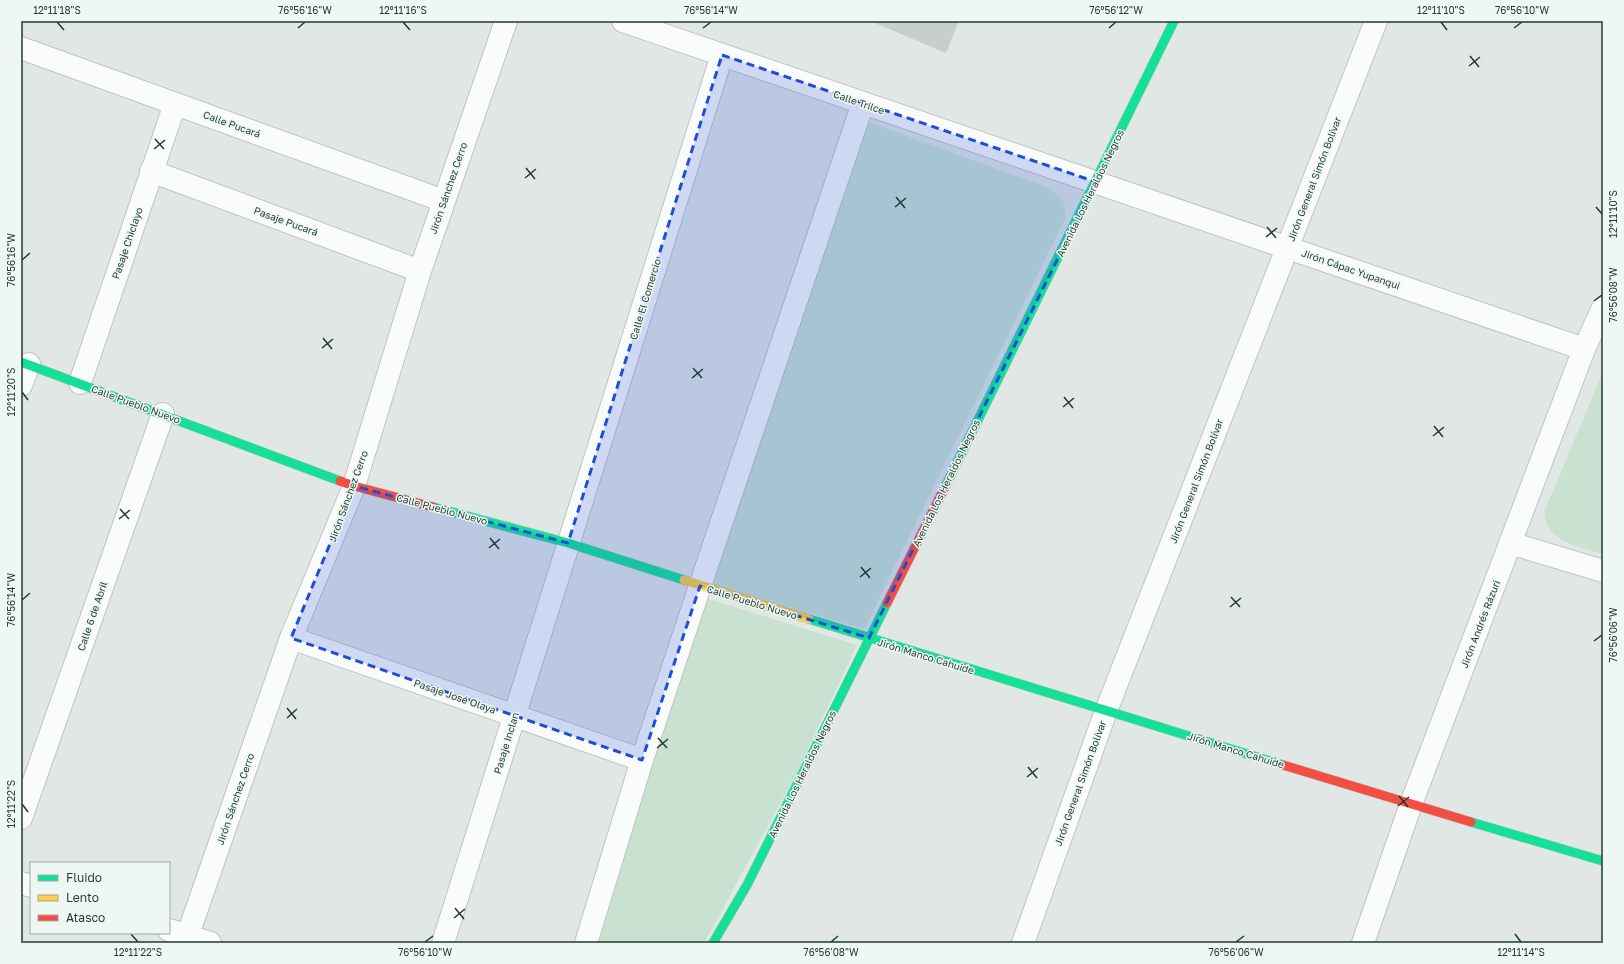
<svg xmlns="http://www.w3.org/2000/svg" width="1624" height="964" viewBox="0 0 1624 964" font-family="'Golos Text',sans-serif">
<style>
.green{fill:#c9e1d0}
.building{fill:#c8cecc}
.lines{fill:none;stroke-linecap:round;stroke-linejoin:round}
.street-casing{stroke:#bec4c1;stroke-width:24}
.fast-casing{stroke:#bdc5c2;stroke-width:10}
.slow-casing{stroke:#bdc5c2;stroke-width:10}
.jam-casing{stroke:#bdc5c2;stroke-width:10}
.street{stroke:#fafbfb;stroke-width:22}
.fast{stroke:#16e098;stroke-width:9}
.slow{stroke:#ffcf43;stroke-width:9}
.jam{stroke:#f24e42;stroke-width:9}
.marked{fill:#1d4ed8;fill-opacity:0.2;stroke:#1d4ed8;stroke-width:3;stroke-dasharray:8 5;stroke-linejoin:round}
.ticks{fill:none;stroke:#1f3a33;stroke-width:1.5}
.labels{text-anchor:middle;dominant-baseline:central;stroke-width:3;stroke-linejoin:round;paint-order:stroke}
.street-label{font-size:10px;fill:#1f3a33;stroke:#eef7f2}
.neatline{fill:none;stroke:#1f3a33;stroke-width:1.5}
.ticks-label{font-size:10px;text-anchor:middle;fill:#1f3a33}
</style>
<rect width="100%" height="100%" fill="#e1e7e4"/>
<!-- green -->
<path class="green" d="M 863,120 L 1049,188 C 1061,197 1068,203 1065,219 L 864,629 L 707,582 Z
M 1603,372 L 1603,554 C 1578,546 1547,543 1544,512 Z
M 702,597 L 857,645 L 793,780 L 704,943 L 591,943 Z"/>
<!-- building -->
<path class="building" d="M 870,21 L 959,21 L 946,53 Z"/>
<g class="lines">
<defs>
<path id="street" d="M 623,21 L 1584,349
M 21,48 L 444,201
M 151,171 L 420,271
M 80,383 L 175,104
M 21,385 L 29,364
M 1510,543 L 1603,571
M 291,638 L 642,760
M 21,818 L 163,414
M 21,883 L 31,886
M 169,930 L 210,943
M 185,943 L 291,638 L 354,486 L 420,271 L 506,21
M 443,943 L 722,55
M 586,943 L 642,760 L 700,586 L 863,103
M 1023,943 L 1106,711 L 1376,21
M 1363,943 L 1411,804 L 1584,349 L 1603,308"/>
<path id="fast" d="M 21,362 L 340,481
M 945,487 L 1174,21
M 433,507 L 568,543 L 684,580
M 809,619 L 1283,765
M 1471,822 L 1603,861
M 713,943 L 747,885 L 887,603"/>
<path id="slow" d="M 684,580 L 809,619"/>
<path id="jam" d="M 340,481 L 354,486 L 433,507
M 887,603 L 945,487
M 1283,765 L 1471,822"/>
</defs>
<!-- street casing -->
<use href="#street" class="street-casing"/>
<!-- fast casing -->
<use href="#fast" class="fast-casing"/>
<!-- slow casing -->
<use href="#slow" class="slow-casing"/>
<!-- jam casing -->
<use href="#jam" class="jam-casing"/>
<!-- street -->
<use href="#street" class="street"/>
<!-- fast -->
<use href="#fast" class="fast"/>
<!-- slow -->
<use href="#slow" class="slow"/>
<!-- jam -->
<use href="#jam" class="jam"/>
</g>
<!-- marked area -->
<path class="marked" d="M 722,55 L 1096,182 L 869,638 L 700,586 L 642,760 L 291,638 L 354,486 L 568,543 Z"/>
<!-- ticks -->
<path class="ticks" d="M 57,22 L 64,30M 403,22 L 410,30M 1441,22 L 1447,30M 298,28 L 305,22M 703,28 L 711,22M 1109,28 L 1116,22M 1514,28 L 1522,22M 1470,56 L 1479,67M 1469,66 L 1480,57M 155,139 L 164,149M 154,149 L 165,140M 526,168 L 535,179M 525,178 L 536,169M 896,197 L 905,208M 895,207 L 906,198M 1596,207 L 1602,214M 1267,227 L 1276,238M 1266,237 L 1277,228M 22,260 L 30,253M 1594,301 L 1602,295M 323,338 L 332,349M 322,348 L 333,339M 693,368 L 702,378M 692,378 L 703,369M 22,392 L 28,400M 1064,397 L 1073,408M 1063,407 L 1074,398M 1434,426 L 1443,437M 1433,436 L 1444,427M 120,509 L 129,519M 119,519 L 130,510M 490,538 L 499,549M 489,548 L 500,539M 861,567 L 870,578M 860,577 L 871,568M 1231,597 L 1240,607M 22,600 L 30,593M 1230,607 L 1241,598M 1594,641 L 1602,635M 287,708 L 296,719M 287,718 L 297,709M 658,738 L 667,748M 657,748 L 668,739M 1028,767 L 1037,778M 1027,777 L 1038,768M 1399,796 L 1408,807M 22,804 L 28,812M 1398,806 L 1409,797M 455,908 L 464,919M 454,918 L 465,909M 131,934 L 138,942M 1515,934 L 1521,942M 425,942 L 433,936M 831,942 L 838,936M 1236,942 L 1244,936"/>
<g class="labels">
<!-- street labels -->
<g class="street-label">
<text transform="translate(859 102) rotate(19)">Calle Trilce</text>
<text transform="translate(232 124) rotate(20)">Calle Pucará</text>
<text transform="translate(1314 179) rotate(-69)">Jirón General Simón Bolívar</text>
<text transform="translate(448 188) rotate(-71)">Jirón Sánchez Cerro</text>
<text transform="translate(1090 193) rotate(-64)">Avenida Los Heraldos Negros</text>
<text transform="translate(286 221) rotate(20)">Pasaje Pucará</text>
<text transform="translate(127 243) rotate(-71)">Pasaje Chiclayo</text>
<text transform="translate(1351 269) rotate(19)">Jirón Cápac Yupanqui</text>
<text transform="translate(645 299) rotate(-73)">Calle El Comercio</text>
<text transform="translate(136 404) rotate(20)">Calle Pueblo Nuevo</text>
<text transform="translate(1196 481) rotate(-69)">Jirón General Simón Bolívar</text>
<text transform="translate(946 483) rotate(-64)">Avenida Los Heraldos Negros</text>
<text transform="translate(348 496) rotate(-70)">Jirón Sánchez Cerro</text>
<text transform="translate(442 509) rotate(15)">Calle Pueblo Nuevo</text>
<text transform="translate(752 602) rotate(17)">Calle Pueblo Nuevo</text>
<text transform="translate(92 616) rotate(-71)">Calle 6 de Abril</text>
<text transform="translate(1480 624) rotate(-69)">Jirón Andrés Rázuri</text>
<text transform="translate(926 656) rotate(17)">Jirón Manco Cahuide</text>
<text transform="translate(455 696) rotate(19)">Pasaje José Olaya</text>
<text transform="translate(506 743) rotate(-73)">Pasaje Inclan</text>
<text transform="translate(1236 750) rotate(17)">Jirón Manco Cahuide</text>
<text transform="translate(802 774) rotate(-64)">Avenida Los Heraldos Negros</text>
<text transform="translate(1080 783) rotate(-70)">Jirón General Simón Bolívar</text>
<text transform="translate(235 799) rotate(-71)">Jirón Sánchez Cerro</text>
</g>
</g>
<!-- border -->
<rect width="1624" height="964" fill="none" stroke="#eef7f2" stroke-width="44"/>
<!-- legend -->
<rect x="30" y="862" width="140" height="72" fill="#eef7f2" stroke="#9baba6"/>
<rect x="38" y="875" width="20" height="6" fill="#16e098" stroke="#9baba6"/>
<text x="66" y="882" font-size="12" fill="#1f3a33">Fluido</text>
<rect x="38" y="895" width="20" height="6" fill="#ffcf43" stroke="#9baba6"/>
<text x="66" y="902" font-size="12" fill="#1f3a33">Lento</text>
<rect x="38" y="915" width="20" height="6" fill="#f24e42" stroke="#9baba6"/>
<text x="66" y="922" font-size="12" fill="#1f3a33">Atasco</text>
<rect x="22" y="22" width="1580" height="920" class="neatline"/>
<g class="ticks-label">
<text x="57" y="14">12°11'18"S</text>
<text x="305" y="14">76°56'16"W</text>
<text x="403" y="14">12°11'16"S</text>
<text x="711" y="14">76°56'14"W</text>
<text x="1116" y="14">76°56'12"W</text>
<text x="1441" y="14">12°11'10"S</text>
<text x="1522" y="14">76°56'10"W</text>
<text transform="translate(1613 214) rotate(-90)" y="4">12°11'10"S</text>
<text transform="translate(11 260) rotate(-90)" y="4">76°56'16"W</text>
<text transform="translate(1613 295) rotate(-90)" y="4">76°56'08"W</text>
<text transform="translate(11 392) rotate(-90)" y="4">12°11'20"S</text>
<text transform="translate(11 600) rotate(-90)" y="4">76°56'14"W</text>
<text transform="translate(1613 635) rotate(-90)" y="4">76°56'06"W</text>
<text transform="translate(11 804) rotate(-90)" y="4">12°11'22"S</text>
<text x="138" y="956">12°11'22"S</text>
<text x="425" y="956">76°56'10"W</text>
<text x="831" y="956">76°56'08"W</text>
<text x="1236" y="956">76°56'06"W</text>
<text x="1521" y="956">12°11'14"S</text>
</g>
</svg>
